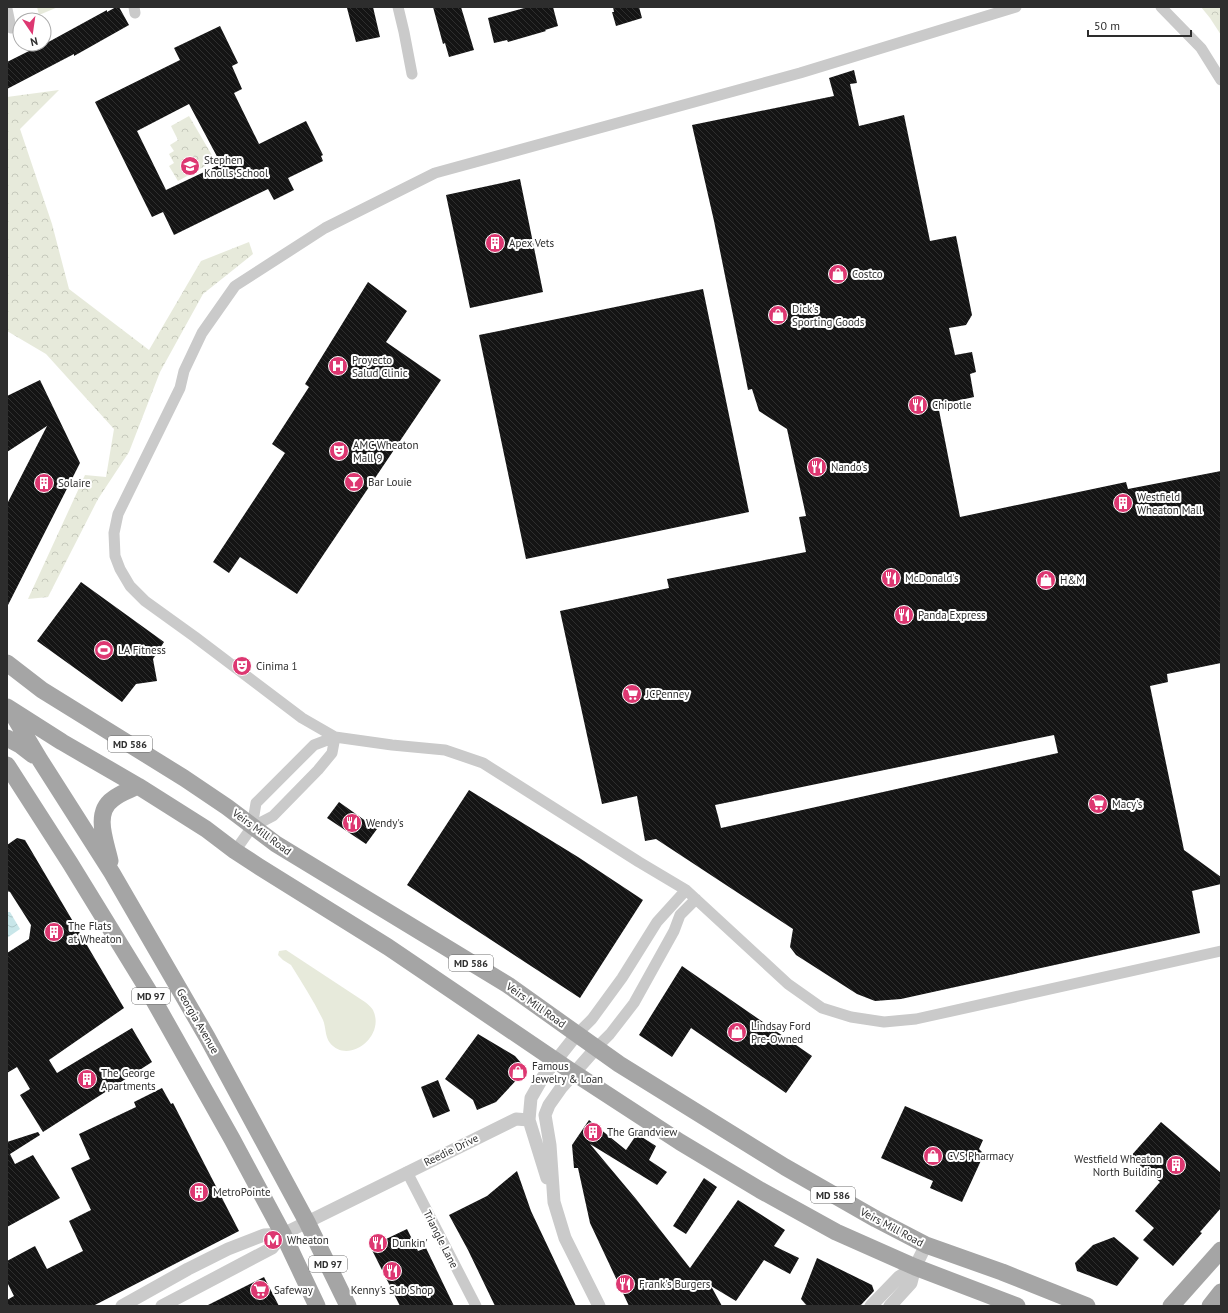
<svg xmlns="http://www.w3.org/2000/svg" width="1228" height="1313" viewBox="0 0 1228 1313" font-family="'PT Sans',sans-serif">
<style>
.grass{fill:#e7eadb}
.forest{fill:url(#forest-crowns)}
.water{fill:url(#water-waves)}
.building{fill:url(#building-back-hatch);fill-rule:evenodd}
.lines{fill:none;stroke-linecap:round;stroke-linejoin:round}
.minor{stroke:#cacaca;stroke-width:11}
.tertiary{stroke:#cacaca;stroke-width:13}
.primary{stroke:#a5a5a5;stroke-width:17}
.labels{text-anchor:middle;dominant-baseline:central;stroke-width:4;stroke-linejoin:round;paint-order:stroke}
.shield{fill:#fff;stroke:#6c6c6c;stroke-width:1}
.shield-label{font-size:10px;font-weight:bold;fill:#2d2d2d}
.poi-label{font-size:11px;fill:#2d2d2d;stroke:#fff;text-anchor:start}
.street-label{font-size:11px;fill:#2d2d2d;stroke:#fff}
</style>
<defs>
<pattern id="forest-crowns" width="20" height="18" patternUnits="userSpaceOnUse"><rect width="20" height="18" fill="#e7eadb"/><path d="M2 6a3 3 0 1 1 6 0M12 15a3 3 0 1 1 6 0" fill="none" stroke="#c6c9bc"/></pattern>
<pattern id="water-waves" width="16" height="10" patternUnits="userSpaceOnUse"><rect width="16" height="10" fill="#c8e6e9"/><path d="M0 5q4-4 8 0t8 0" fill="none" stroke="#acc6c8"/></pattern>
<pattern id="building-back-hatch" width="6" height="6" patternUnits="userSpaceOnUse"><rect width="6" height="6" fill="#141414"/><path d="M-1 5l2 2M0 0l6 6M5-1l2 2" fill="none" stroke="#2e2e2e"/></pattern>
</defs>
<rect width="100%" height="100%" fill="#fff"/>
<!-- grass -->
<path class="grass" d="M 286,950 L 365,1002 C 368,1004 371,1007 373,1010 C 386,1037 348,1065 330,1043 C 325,1037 326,1027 323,1020 C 314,1001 302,983 291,965 L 283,960 L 278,955 L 279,951 Z"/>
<!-- forest -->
<path class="forest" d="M 37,7 L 58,7 L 39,15 Z
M 1201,7 L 1221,7 L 1221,35 L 1210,18 Z
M 59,90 L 20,129 L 52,224 L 69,289 L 149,350 L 201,261 L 249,242 L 253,254 L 203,294 L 160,372 L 129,452 L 98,499 L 48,597 L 28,599 L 85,475 L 106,477 L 114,429 L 46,354 L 7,331 L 7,97 Z
M 189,116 L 213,157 L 209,164 L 178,181 L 169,166 L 174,163 L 169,154 L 174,151 L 170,145 L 178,140 L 171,126 Z"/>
<!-- water -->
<path class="water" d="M 7,912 L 10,912 L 20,929 L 7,938 Z"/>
<!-- building -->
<path class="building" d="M 116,7 L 119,7 L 129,25 L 74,56 L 74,54 L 7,89 L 7,62 L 31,50 L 32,51 L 107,10 L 107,12 Z
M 354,7 L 373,7 L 380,37 L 356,42 L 347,8 Z
M 433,7 L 461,7 L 474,50 L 449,57 L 445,43 L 443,44 Z
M 528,7 L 553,7 L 558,26 L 545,30 L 546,31 L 508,42 L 507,40 L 494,43 L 488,18 Z
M 613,7 L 639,7 L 642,18 L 616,26 L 612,12 L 614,12 Z
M 220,26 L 238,63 L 232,66 L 242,89 L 234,93 L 259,144 L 306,121 L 323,155 L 321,156 L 323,161 L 288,178 L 294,190 L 274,200 L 268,189 L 174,235 L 163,212 L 152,217 L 95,102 L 180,60 L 174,48 ZM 189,104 L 221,164 L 166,190 L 137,131 Z
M 854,70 L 857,83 L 850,84 L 859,126 L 904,115 L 930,241 L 956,236 L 972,315 L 966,325 L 949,328 L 955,355 L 972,352 L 976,372 L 970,374 L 974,397 L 938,405 L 960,517 L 1126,482 L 1128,489 L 1221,471 L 1221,663 L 1167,674 L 1168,682 L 1150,686 L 1184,850 L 1221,877 L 1221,884 L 1192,891 L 1200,933 L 901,999 L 875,1001 L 857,994 L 796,955 L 790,947 L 793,929 L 656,839 L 645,841 L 637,796 L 602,804 L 560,611 L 669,588 L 667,579 L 806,552 L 799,517 L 806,516 L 787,429 L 759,411 L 752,389 L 748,390 L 714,221 L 692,125 L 834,96 L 829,78 ZM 1054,735 L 1058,753 L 721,828 L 718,816 L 715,805 Z
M 520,179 L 543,292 L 470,308 L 446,195 Z
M 368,282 L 407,311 L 386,342 L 441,380 L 297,594 L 240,557 L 229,573 L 213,562 L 285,453 L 272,444 L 309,387 L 305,384 Z
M 703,289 L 749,512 L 526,559 L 479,335 Z
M 40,380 L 80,463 L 7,607 L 7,504 L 47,426 L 7,452 L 7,396 Z
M 81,582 L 164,642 L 153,659 L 157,681 L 136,684 L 122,702 L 37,641 Z
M 469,790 L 578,857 L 643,900 L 580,998 L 407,885 Z
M 339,802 L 377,829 L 366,844 L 327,818 Z
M 17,838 L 25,840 L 124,1008 L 49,1060 L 57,1073 L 132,1028 L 152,1062 L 43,1132 L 20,1095 L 30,1089 L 17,1067 L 7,1073 L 7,953 L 29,939 L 31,925 L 10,892 L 7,891 L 7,845 Z
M 682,966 L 812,1056 L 786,1093 L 691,1028 L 672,1057 L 639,1035 Z
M 478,1034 L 515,1056 L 522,1064 L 522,1074 L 496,1102 L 477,1110 L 473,1100 L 445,1079 Z
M 438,1080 L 450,1111 L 433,1118 L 421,1087 Z
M 162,1088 L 171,1104 L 173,1103 L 239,1231 L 93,1306 L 7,1306 L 7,1300 L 14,1296 L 7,1282 L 7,1261 L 35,1246 L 47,1269 L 83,1251 L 69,1221 L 91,1210 L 71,1168 L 90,1159 L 79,1134 L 136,1107 L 134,1102 Z
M 905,1106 L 983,1140 L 979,1149 L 984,1154 L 962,1202 L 930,1188 L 933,1181 L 881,1158 Z
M 589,1120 L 626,1150 L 637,1134 L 656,1146 L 649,1160 L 667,1172 L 657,1185 L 590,1144 L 636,1199 L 690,1268 L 738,1200 L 785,1230 L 774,1246 L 799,1258 L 790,1274 L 764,1260 L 736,1301 L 711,1286 L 722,1306 L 629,1306 L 590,1223 L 578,1168 L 574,1168 L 572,1145 Z
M 1161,1122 L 1221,1173 L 1221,1208 L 1200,1232 L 1202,1233 L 1173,1266 L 1143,1240 L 1154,1228 L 1135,1211 L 1160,1182 L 1130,1157 Z
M 38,1132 L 40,1135 L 10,1154 L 15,1164 L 33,1155 L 60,1198 L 7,1227 L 7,1142 Z
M 517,1171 L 531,1211 L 576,1306 L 495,1306 L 468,1250 L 449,1215 L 487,1196 Z
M 704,1178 L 717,1187 L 686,1234 L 673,1226 Z
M 407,1229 L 418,1251 L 426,1248 L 454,1306 L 400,1306 L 369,1244 L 383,1237 L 384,1240 Z
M 1114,1237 L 1139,1258 L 1117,1286 L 1077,1271 L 1075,1263 L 1093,1245 Z
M 817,1258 L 872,1285 L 874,1291 L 860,1306 L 807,1306 L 801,1299 Z
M 264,1277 L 279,1306 L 206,1306 Z"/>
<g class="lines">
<!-- minor -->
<path class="minor" d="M 134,7 L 135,13
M 398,7 L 404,32 L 412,74
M 1016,7 L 800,73 L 435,173 L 325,228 L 235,286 L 202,333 L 184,371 L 180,388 L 118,514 L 114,533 L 115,556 L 120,569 L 130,586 L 145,601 L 195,637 L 302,718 L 335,737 L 392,745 L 445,750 L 483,763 L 639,862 L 686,890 L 788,984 L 822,1008 L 851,1017 L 884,1022 L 916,1019 L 1221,951
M 1161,7 L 1201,48 L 1221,80
M 7,9 L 11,28
M 252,827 L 273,816 L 318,770 L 332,753 L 335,737
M 235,851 L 252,827 L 256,803 L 314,745 L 335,737
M 577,1034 L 592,1019 L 603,1004 L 622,978 L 657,922 L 686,890
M 597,1047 L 610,1034 L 634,1003 L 674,931 L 680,915 L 696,899
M 407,1172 L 476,1306"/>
<!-- tertiary -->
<path class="tertiary" d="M 597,1047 L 561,1088 L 549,1105 L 545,1115 L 550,1145 L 554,1202 L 565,1238 L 599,1306
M 547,1178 L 529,1120 L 531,1098 L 543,1077 L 577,1034
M 122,1306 L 188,1269 L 228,1249 L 264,1235 L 283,1234 L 516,1119 L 529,1120
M 162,1306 L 272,1248 L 283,1234
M 871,1306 L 899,1277 L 915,1267
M 890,1306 L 911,1283 L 915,1267 L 926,1245"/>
<!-- primary -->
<path class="primary" d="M 7,663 L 42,690 L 184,778 L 227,807 L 276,844 L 508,985 L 619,1064 L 785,1167 L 876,1219 L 926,1245 L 1002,1272 L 1087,1306
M 7,707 L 62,742 L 138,786 L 206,829 L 235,851 L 258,866 L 388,947 L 568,1069 L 680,1142 L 760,1190 L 836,1232 L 915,1267 L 1017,1306
M 12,713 L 40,760 L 112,873 L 207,1037 L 307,1222 L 348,1306
M 7,738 L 20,745 L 33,755
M 7,765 L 70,863 L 148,990 L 232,1139 L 283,1234 L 317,1306
M 110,861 C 106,842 93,813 113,799 C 120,793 130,790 138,786
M 1171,1306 L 1221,1250
M 1210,1306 L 1221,1292"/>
</g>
<!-- icons -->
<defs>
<symbol id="school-disc" viewBox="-11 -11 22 22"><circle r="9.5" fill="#dd3771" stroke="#fff"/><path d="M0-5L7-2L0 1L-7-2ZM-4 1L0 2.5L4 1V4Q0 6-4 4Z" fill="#fff"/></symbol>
<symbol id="building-disc" viewBox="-11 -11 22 22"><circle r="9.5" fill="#dd3771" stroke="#fff"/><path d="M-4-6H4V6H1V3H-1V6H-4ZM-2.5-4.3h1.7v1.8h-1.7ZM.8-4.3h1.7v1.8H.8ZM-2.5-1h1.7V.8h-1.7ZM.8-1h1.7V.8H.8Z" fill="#fff"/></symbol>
<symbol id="shop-disc" viewBox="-11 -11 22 22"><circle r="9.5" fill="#dd3771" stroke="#fff"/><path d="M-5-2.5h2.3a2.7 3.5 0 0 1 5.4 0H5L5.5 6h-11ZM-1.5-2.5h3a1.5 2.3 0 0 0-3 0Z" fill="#fff"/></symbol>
<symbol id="hospital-disc" viewBox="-11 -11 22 22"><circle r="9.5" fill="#dd3771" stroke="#fff"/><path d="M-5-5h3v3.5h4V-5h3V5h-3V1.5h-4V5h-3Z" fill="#fff"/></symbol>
<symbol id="restaurant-disc" viewBox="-11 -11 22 22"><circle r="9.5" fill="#dd3771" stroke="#fff"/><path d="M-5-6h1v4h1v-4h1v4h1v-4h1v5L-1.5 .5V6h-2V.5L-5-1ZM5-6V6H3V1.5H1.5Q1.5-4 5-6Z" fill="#fff"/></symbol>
<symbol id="theatre-disc" viewBox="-11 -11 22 22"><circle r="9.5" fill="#dd3771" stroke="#fff"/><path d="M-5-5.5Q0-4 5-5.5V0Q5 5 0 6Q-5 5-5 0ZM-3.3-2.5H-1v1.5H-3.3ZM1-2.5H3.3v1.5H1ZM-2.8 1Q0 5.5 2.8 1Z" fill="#fff"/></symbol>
<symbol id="bar-disc" viewBox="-11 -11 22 22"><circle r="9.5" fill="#dd3771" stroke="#fff"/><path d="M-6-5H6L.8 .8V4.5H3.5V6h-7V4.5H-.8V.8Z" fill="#fff"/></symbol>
<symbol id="stadium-disc" viewBox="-11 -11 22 22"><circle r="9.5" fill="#dd3771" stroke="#fff"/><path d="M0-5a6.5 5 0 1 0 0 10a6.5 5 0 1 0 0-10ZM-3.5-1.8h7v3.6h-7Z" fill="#fff"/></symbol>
<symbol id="supermarket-disc" viewBox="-11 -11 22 22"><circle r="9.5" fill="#dd3771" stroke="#fff"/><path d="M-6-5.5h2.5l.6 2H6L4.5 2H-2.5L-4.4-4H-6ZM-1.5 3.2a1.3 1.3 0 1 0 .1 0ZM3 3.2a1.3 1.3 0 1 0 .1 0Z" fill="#fff"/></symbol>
<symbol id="metro-disc" viewBox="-11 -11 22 22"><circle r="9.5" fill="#dd3771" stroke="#fff"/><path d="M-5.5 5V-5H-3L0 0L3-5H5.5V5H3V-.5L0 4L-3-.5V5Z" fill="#fff"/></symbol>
</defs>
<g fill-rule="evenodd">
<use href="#school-disc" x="179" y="155" width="22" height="22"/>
<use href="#building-disc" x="484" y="232" width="22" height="22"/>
<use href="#shop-disc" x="827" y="263" width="22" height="22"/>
<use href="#shop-disc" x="767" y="304" width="22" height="22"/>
<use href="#hospital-disc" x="327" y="355" width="22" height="22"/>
<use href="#restaurant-disc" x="907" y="394" width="22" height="22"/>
<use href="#theatre-disc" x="328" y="440" width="22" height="22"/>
<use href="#restaurant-disc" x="806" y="456" width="22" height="22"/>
<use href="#bar-disc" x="343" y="471" width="22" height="22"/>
<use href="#building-disc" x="33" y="472" width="22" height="22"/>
<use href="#building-disc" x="1112" y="492" width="22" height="22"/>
<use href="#restaurant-disc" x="880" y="567" width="22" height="22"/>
<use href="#shop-disc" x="1035" y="569" width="22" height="22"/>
<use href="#restaurant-disc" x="893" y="604" width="22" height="22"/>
<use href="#stadium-disc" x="93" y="639" width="22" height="22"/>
<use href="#theatre-disc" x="231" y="655" width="22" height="22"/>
<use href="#supermarket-disc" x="621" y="683" width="22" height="22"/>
<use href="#supermarket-disc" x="1087" y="793" width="22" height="22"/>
<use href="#restaurant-disc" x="341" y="812" width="22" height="22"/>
<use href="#building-disc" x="43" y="921" width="22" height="22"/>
<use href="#shop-disc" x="726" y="1021" width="22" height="22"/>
<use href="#shop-disc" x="507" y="1061" width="22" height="22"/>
<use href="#building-disc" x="76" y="1068" width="22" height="22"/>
<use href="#building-disc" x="582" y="1121" width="22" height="22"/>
<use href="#shop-disc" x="922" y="1145" width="22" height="22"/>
<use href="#building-disc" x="1165" y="1154" width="22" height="22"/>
<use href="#building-disc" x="188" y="1181" width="22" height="22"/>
<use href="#metro-disc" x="262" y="1229" width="22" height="22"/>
<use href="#restaurant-disc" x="367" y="1232" width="22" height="22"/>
<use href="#restaurant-disc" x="381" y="1260" width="22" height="22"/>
<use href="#restaurant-disc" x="614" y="1273" width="22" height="22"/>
<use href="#supermarket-disc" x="249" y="1279" width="22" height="22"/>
</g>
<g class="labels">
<!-- shield labels -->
<g class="shield">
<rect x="108" y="736" width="44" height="16" rx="3"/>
<rect x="449" y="955" width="44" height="16" rx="3"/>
<rect x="132" y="988" width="38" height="16" rx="3"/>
<rect x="811" y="1187" width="44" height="16" rx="3"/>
<rect x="309" y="1256" width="38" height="16" rx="3"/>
</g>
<g class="shield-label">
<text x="130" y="744">MD 586</text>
<text x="471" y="963">MD 586</text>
<text x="151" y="996">MD 97</text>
<text x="833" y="1195">MD 586</text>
<text x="328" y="1264">MD 97</text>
</g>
<!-- poi labels -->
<g class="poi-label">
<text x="204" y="160">Stephen<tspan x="204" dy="13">Knolls School</tspan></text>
<text x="509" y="243">Apex Vets</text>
<text x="852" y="274">Costco</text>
<text x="792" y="309">Dick's<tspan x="792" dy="13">Sporting Goods</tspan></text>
<text x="352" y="360">Proyecto<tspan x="352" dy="13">Salud Clinic</tspan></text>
<text x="932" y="405">Chipotle</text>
<text x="353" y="445">AMC Wheaton<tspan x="353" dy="13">Mall 9</tspan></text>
<text x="831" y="467">Nando's</text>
<text x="368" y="482">Bar Louie</text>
<text x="58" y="483">Solaire</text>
<text x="1137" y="497">Westfield<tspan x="1137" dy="13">Wheaton Mall</tspan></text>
<text x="905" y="578">McDonald's</text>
<text x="1060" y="580">H&amp;M</text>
<text x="918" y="615">Panda Express</text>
<text x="118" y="650">LA Fitness</text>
<text x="256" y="666">Cinima 1</text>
<text x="646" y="694">JCPenney</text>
<text x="1112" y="804">Macy's</text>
<text x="366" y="823">Wendy's</text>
<text x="68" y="926">The Flats<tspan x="68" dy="13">at Wheaton</tspan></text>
<text x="751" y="1026">Lindsay Ford<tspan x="751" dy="13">Pre-Owned</tspan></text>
<text x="532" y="1066">Famous<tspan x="532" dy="13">Jewelry &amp; Loan</tspan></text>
<text x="101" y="1073">The George<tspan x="101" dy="13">Apartments</tspan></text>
<text x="607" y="1132">The Grandview</text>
<text x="947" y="1156">CVS Pharmacy</text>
<text x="1162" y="1159" text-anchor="end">Westfield Wheaton<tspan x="1162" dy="13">North Building</tspan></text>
<text x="213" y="1192">MetroPointe</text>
<text x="287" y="1240">Wheaton</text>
<text x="392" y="1243">Dunkin'</text>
<text x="639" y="1284">Frank's Burgers</text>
<text x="274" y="1290">Safeway</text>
<text x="392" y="1290" text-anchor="middle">Kenny's Sub Shop</text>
</g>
<!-- street labels -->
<g class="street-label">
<text transform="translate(262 832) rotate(36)">Veirs Mill Road</text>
<text transform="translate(536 1005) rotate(35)">Veirs Mill Road</text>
<text transform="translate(198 1021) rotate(60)">Georgia Avenue</text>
<text transform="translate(451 1150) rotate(-26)">Reedie Drive</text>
<text transform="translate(892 1227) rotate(28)">Veirs Mill Road</text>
<text transform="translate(441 1239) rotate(63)">Triangle Lane</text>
</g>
</g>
<!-- border -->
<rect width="1228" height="1313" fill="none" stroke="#2d2d2d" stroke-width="16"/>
<!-- north arrow -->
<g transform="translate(32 32) rotate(167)"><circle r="19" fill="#ffffff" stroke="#ababab"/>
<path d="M0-3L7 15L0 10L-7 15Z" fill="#dd3771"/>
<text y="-6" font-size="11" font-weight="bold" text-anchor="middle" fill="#2d2d2d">N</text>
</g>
<!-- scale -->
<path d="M1088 30v6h103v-6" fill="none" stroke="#2d2d2d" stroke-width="2"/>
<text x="1094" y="30" font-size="12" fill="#2d2d2d" stroke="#ffffff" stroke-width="3" paint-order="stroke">50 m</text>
</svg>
